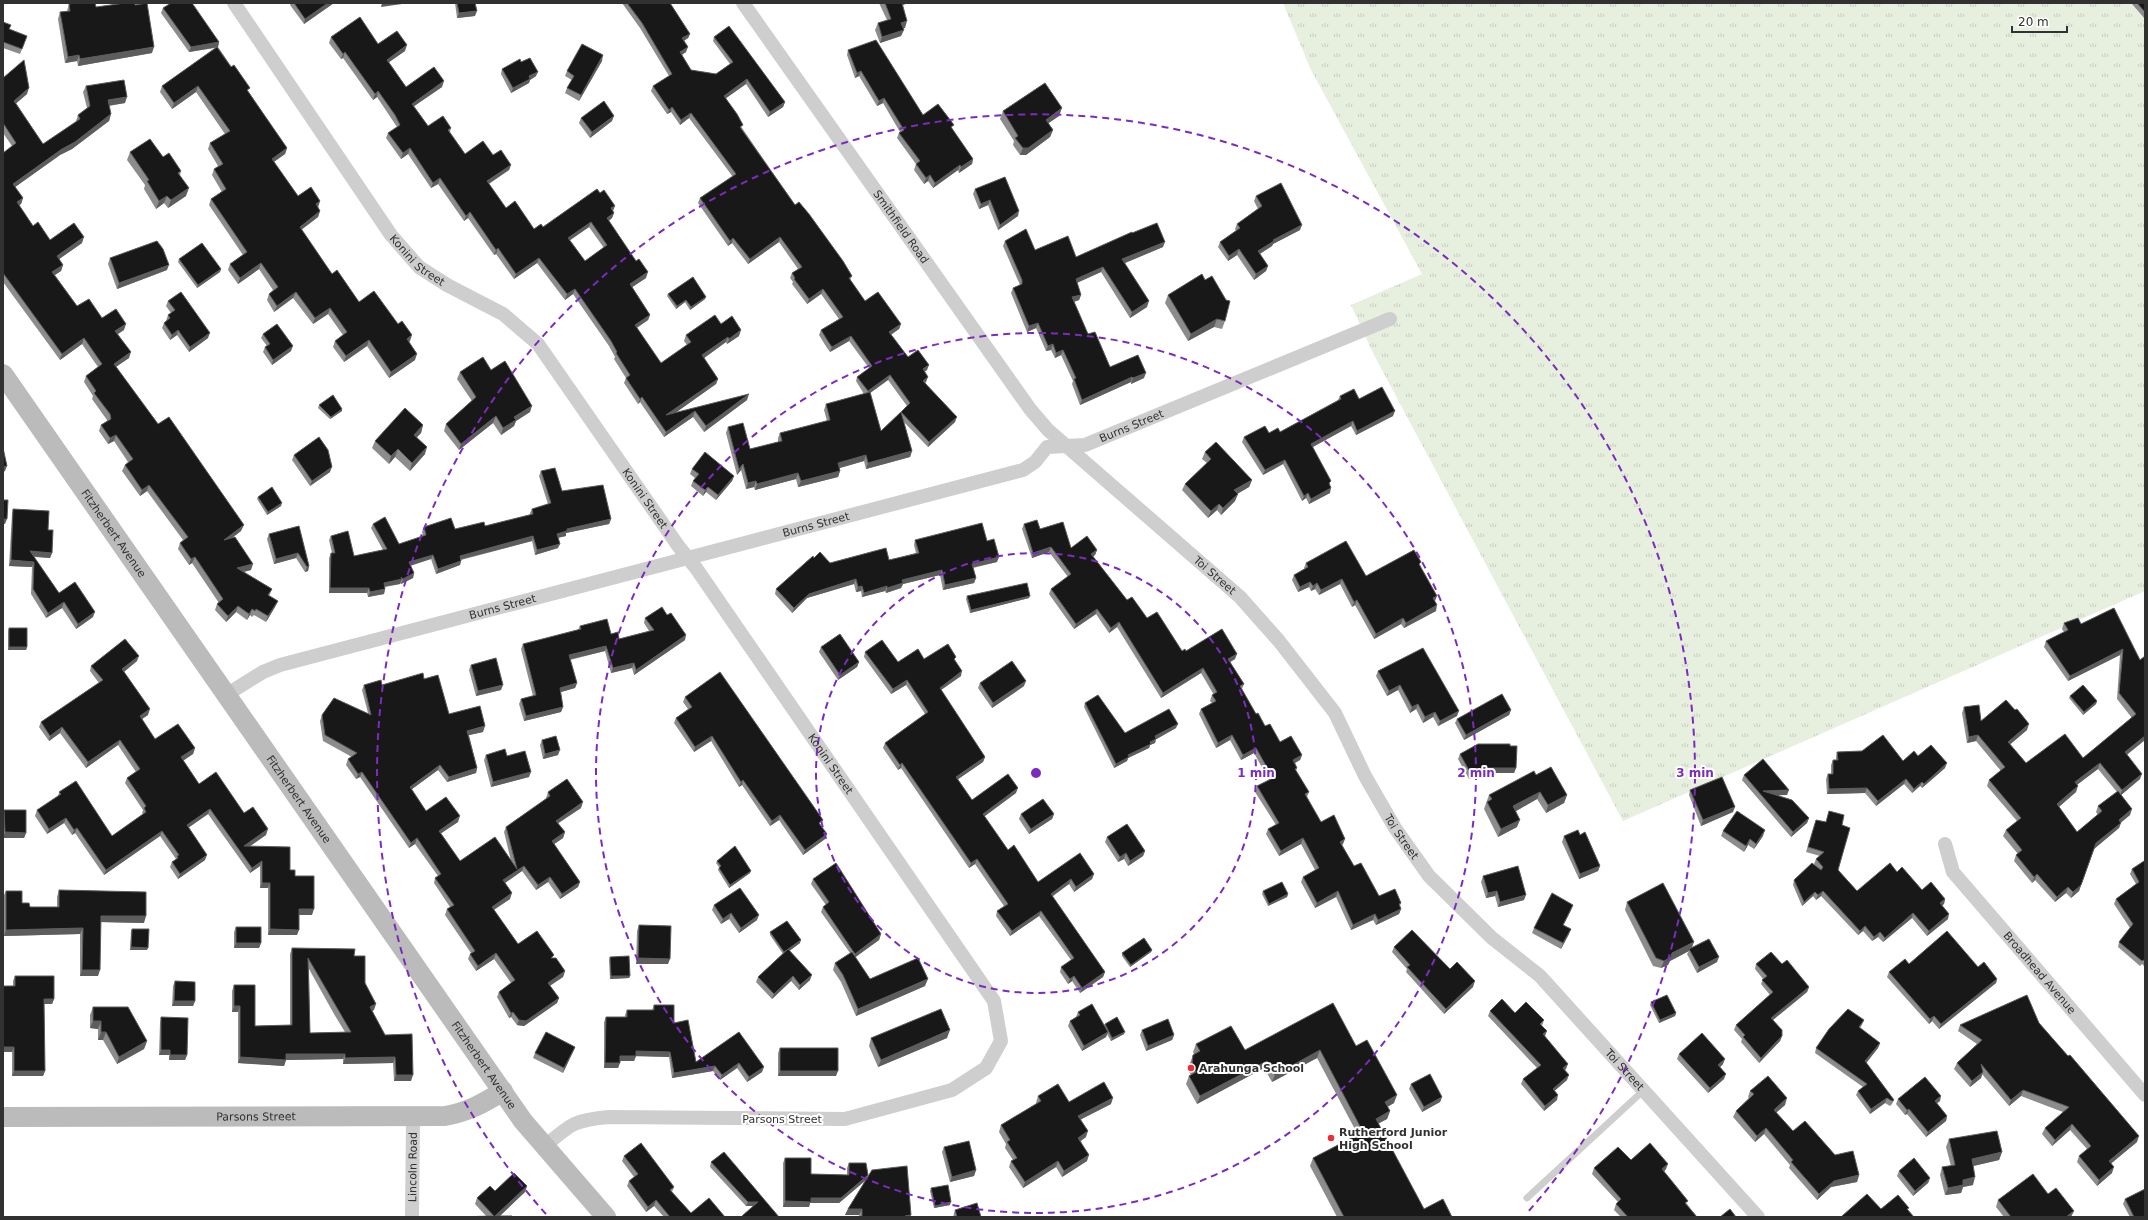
<svg xmlns="http://www.w3.org/2000/svg" width="2148" height="1220" viewBox="0 0 2148 1220" font-family="'DejaVu Sans',sans-serif">
<style>
.grass{fill:url(#grass-tufts)}
.lines{fill:none;stroke-linecap:round;stroke-linejoin:round}
.service{stroke:#cecece;stroke-width:7}
.minor{stroke:#cecece;stroke-width:14}
.secondary{stroke:#bbb;stroke-width:20}
.wall{fill:#8c8c8c;fill-rule:evenodd}
.shaded-wall{fill:#5d5d5d}
.building{fill:#181818;stroke:#5d5d5d;fill-rule:evenodd}
.ring{fill:none;stroke:#7b2cbf;stroke-width:2;stroke-dasharray:7 5}
.poi-dot{fill:#f12a38;stroke:#fff;stroke-width:1.5}
.labels{text-anchor:middle;dominant-baseline:central;stroke-width:4;stroke-linejoin:round;paint-order:stroke}
.street-label{font-size:11px;fill:#313131;stroke:#fff}
.poi-label{font-size:11px;font-weight:bold;fill:#313131;stroke:#fff;text-anchor:start}
.centre{fill:#7b2cbf;stroke:#fff;stroke-width:2}
.ring-label{font-size:12px;text-anchor:middle;font-weight:bold;fill:#7b2cbf;stroke:#fff;stroke-width:4;stroke-linejoin:round;paint-order:stroke}
</style>
<defs>
<pattern id="grass-tufts" width="24" height="20" patternUnits="userSpaceOnUse"><rect width="24" height="20" fill="#e7efdf"/><path d="M3 7l-1-3M5 7V3M7 7l1-3M15 17l-1-3M17 17v-4M19 17l1-3" fill="none" stroke="#c7cdc0"/></pattern>
</defs>
<rect width="100%" height="100%" fill="#fff"/>
<!-- grass -->
<path class="grass" d="M 1283,3 L 2145,3 L 2145,591 L 1623,821 L 1374,355 L 1351,305 L 1422,274 L 1311,70 Z"/>
<g class="lines">
<!-- service -->
<path class="service" d="M 1527,1198 L 1644,1090"/>
<!-- minor -->
<g class="minor">
<path id="s1" d="M 234,3 L 391,235 L 419,267 L 447,285 L 503,314 L 538,344 L 679,547 L 696,568 L 994,1001 L 1001,1041 L 986,1068 L 952,1090 L 845,1119 L 609,1117 C 574,1120 571,1124 545,1146"/>
<path id="s2" d="M 743,3 L 1030,409 L 1048,430 L 1240,597 L 1279,641 L 1335,713 L 1365,776 L 1395,828 L 1429,876 L 1492,938 L 1540,976 L 1758,1217"/>
<path id="s3" d="M 226,695 L 263,672 L 280,665 L 1023,470 L 1035,462 L 1047,447 L 1085,445 L 1390,319"/>
<path id="s4" d="M 1945,844 L 1953,872 L 2145,1095"/>
<path id="s5" d="M 412,1217 L 413,1118"/>
</g>
<!-- secondary -->
<g class="secondary">
<path id="s6" d="M 3,374 L 523,1121 L 606,1217"/>
<path id="s7" d="M 3,1117 L 445,1116 C 468,1112 484,1103 503,1091"/>
</g>
</g>
<!-- wall -->
<path class="wall" d="M 291,3 L 334,3 L 304,24 L 290,5 Z
M 455,3 L 475,3 L 475,16 L 457,18 Z
M 622,3 L 670,3 L 690,34 L 688,38 L 684,41 L 686,52 L 682,55 L 691,70 L 716,74 L 730,64 L 713,41 L 714,37 L 785,102 L 783,107 L 768,117 L 746,84 L 726,98 L 742,128 L 795,205 L 852,276 L 850,280 L 865,301 L 901,324 L 899,329 L 891,334 L 908,357 L 927,370 L 925,371 L 926,382 L 925,383 L 955,422 L 928,447 L 903,421 L 912,451 L 910,457 L 866,469 L 864,461 L 840,468 L 840,471 L 838,477 L 798,487 L 796,479 L 755,490 L 754,487 L 746,489 L 741,470 L 737,475 L 726,433 L 728,427 L 750,449 L 778,442 L 778,438 L 780,433 L 827,421 L 824,410 L 826,404 L 864,394 L 856,381 L 857,377 L 869,368 L 849,341 L 830,352 L 827,348 L 819,335 L 821,330 L 839,319 L 821,294 L 807,304 L 792,284 L 793,282 L 790,278 L 792,273 L 798,269 L 779,242 L 748,264 L 732,243 L 728,246 L 698,203 L 700,198 L 733,177 L 689,118 L 680,125 L 671,112 L 667,114 L 651,91 L 653,86 L 669,76 L 640,28 ZM 888,380 L 907,406 L 881,431 L 870,393 Z
M 879,3 L 908,3 L 902,5 L 905,28 L 903,28 L 901,36 L 880,43 L 875,30 L 878,23 L 887,20 Z
M 2132,3 L 2145,3 L 2145,19 L 2132,4 Z
M 69,4 L 96,7 L 152,53 L 78,66 L 77,61 L 65,63 L 58,19 L 60,12 L 67,11 Z
M 163,8 L 219,42 L 218,47 L 287,148 L 285,154 L 274,162 L 298,196 L 320,201 L 318,207 L 320,211 L 318,217 L 301,230 L 332,274 L 359,302 L 410,341 L 409,342 L 415,360 L 389,378 L 367,346 L 344,362 L 333,347 L 335,341 L 343,335 L 328,314 L 313,324 L 293,298 L 274,312 L 267,300 L 269,294 L 273,290 L 259,269 L 238,284 L 228,270 L 230,264 L 243,255 L 209,205 L 211,199 L 222,192 L 212,175 L 214,169 L 218,166 L 208,149 L 210,143 L 225,134 L 196,92 L 172,109 L 160,92 L 162,86 L 215,48 L 189,52 L 161,13 Z
M 3,22 L 9,29 L 27,36 L 20,54 L 3,48 Z
M 331,37 L 378,44 L 405,51 L 389,62 L 406,87 L 442,87 L 414,106 L 428,126 L 451,128 L 450,132 L 465,154 L 493,155 L 511,165 L 509,170 L 489,184 L 506,208 L 534,229 L 613,211 L 614,213 L 612,218 L 609,221 L 646,278 L 632,287 L 650,315 L 648,320 L 637,328 L 661,363 L 687,345 L 684,341 L 686,335 L 721,324 L 739,336 L 727,344 L 726,342 L 704,358 L 718,379 L 716,384 L 675,413 L 747,400 L 704,432 L 693,417 L 664,437 L 640,402 L 638,404 L 624,383 L 626,378 L 614,359 L 615,357 L 609,346 L 573,294 L 565,300 L 537,263 L 514,279 L 496,254 L 494,255 L 468,218 L 464,221 L 438,184 L 431,188 L 408,154 L 401,159 L 386,138 L 388,133 L 397,127 L 377,97 L 373,100 L 343,58 L 341,59 L 329,43 ZM 589,227 L 604,248 L 585,261 L 570,240 Z
M 848,50 L 923,115 L 952,129 L 973,159 L 972,164 L 959,173 L 958,170 L 933,188 L 928,181 L 924,184 L 914,170 L 916,164 L 897,138 L 899,133 L 900,132 L 883,103 L 877,106 L 859,76 L 855,78 L 847,55 Z
M 602,61 L 579,101 L 565,93 L 567,88 L 572,80 L 565,76 L 567,71 Z
M 502,69 L 536,76 L 530,80 L 529,83 L 511,93 L 501,74 Z
M 3,78 L 27,94 L 16,103 L 43,144 L 76,122 L 76,121 L 78,115 L 87,108 L 83,92 L 86,86 L 125,103 L 109,106 L 111,114 L 109,121 L 72,149 L 60,155 L 15,187 L 23,198 L 21,204 L 19,205 L 33,226 L 50,240 L 82,243 L 59,259 L 63,265 L 61,271 L 55,275 L 77,306 L 102,318 L 124,330 L 118,334 L 129,358 L 116,367 L 158,424 L 241,531 L 232,538 L 251,570 L 244,572 L 272,589 L 269,596 L 275,607 L 266,622 L 254,615 L 252,617 L 250,615 L 247,620 L 236,612 L 226,622 L 215,610 L 217,604 L 219,603 L 192,563 L 189,565 L 178,549 L 180,543 L 183,540 L 147,491 L 140,496 L 122,471 L 125,465 L 128,462 L 114,441 L 108,444 L 99,431 L 101,425 L 107,421 L 107,420 L 92,399 L 93,396 L 84,382 L 86,376 L 98,367 L 82,344 L 60,360 L 3,282 L 3,153 L 12,146 L 3,133 Z
M 1003,111 L 1059,116 L 1048,123 L 1053,130 L 1050,137 L 1026,155 L 1020,155 L 1013,145 L 1014,141 L 1000,119 Z
M 581,118 L 612,121 L 590,138 L 579,123 Z
M 130,152 L 163,157 L 181,171 L 180,175 L 186,196 L 168,208 L 164,203 L 156,209 L 144,189 L 145,185 L 127,160 Z
M 975,189 L 1018,216 L 998,230 L 988,205 L 979,209 L 973,194 Z
M 1256,196 L 1300,230 L 1273,244 L 1272,246 L 1260,254 L 1268,266 L 1266,271 L 1254,280 L 1237,255 L 1228,261 L 1218,247 L 1220,242 L 1236,231 L 1235,229 L 1237,224 L 1258,209 L 1254,201 Z
M 1132,233 L 1163,247 L 1125,263 L 1147,307 L 1130,318 L 1101,272 L 1077,283 L 1081,295 L 1079,300 L 1074,302 L 1088,334 L 1110,367 L 1144,378 L 1131,384 L 1131,382 L 1080,405 L 1072,384 L 1073,381 L 1061,355 L 1055,358 L 1051,350 L 1046,351 L 1036,328 L 1027,332 L 1011,293 L 1013,288 L 1020,285 L 1003,246 L 1005,241 L 1035,250 L 1076,257 Z
M 110,258 L 167,270 L 117,289 L 108,264 Z
M 179,259 L 221,269 L 220,272 L 197,288 L 178,262 Z
M 1205,280 L 1225,321 L 1222,329 L 1214,327 L 1188,341 L 1165,303 L 1168,295 Z
M 668,294 L 705,299 L 690,310 L 685,302 L 676,309 L 667,296 Z
M 168,301 L 208,338 L 189,352 L 177,335 L 170,340 L 162,328 L 164,323 L 166,321 L 168,315 L 171,313 L 166,306 Z
M 263,334 L 291,351 L 272,365 L 263,352 L 265,347 L 267,346 L 261,338 Z
M 460,372 L 530,412 L 516,421 L 514,426 L 501,435 L 493,423 L 459,450 L 444,431 L 446,424 L 472,401 L 457,379 Z
M 1340,396 L 1359,399 L 1393,416 L 1356,435 L 1351,426 L 1313,447 L 1330,485 L 1330,493 L 1309,504 L 1306,498 L 1302,501 L 1283,464 L 1263,475 L 1242,442 L 1244,437 L 1269,433 L 1280,432 L 1338,400 Z
M 319,405 L 342,409 L 342,411 L 330,419 L 318,408 Z
M 423,425 L 421,433 L 417,437 L 425,454 L 410,471 L 395,457 L 389,464 L 372,448 L 375,441 Z
M 1205,452 L 1252,480 L 1249,487 L 1237,494 L 1238,494 L 1235,501 L 1221,515 L 1217,510 L 1208,518 L 1182,490 L 1185,484 L 1207,463 L 1202,459 Z
M 294,455 L 330,472 L 310,486 L 292,460 Z
M 692,469 L 734,476 L 732,481 L 716,500 L 706,492 L 703,496 L 691,486 L 693,481 L 695,478 L 690,474 Z
M 541,471 L 562,491 L 611,519 L 609,524 L 566,533 L 566,536 L 558,538 L 558,548 L 535,555 L 532,541 L 461,560 L 461,561 L 460,565 L 436,574 L 431,559 L 410,565 L 414,573 L 413,578 L 401,584 L 400,583 L 400,584 L 385,587 L 385,589 L 384,594 L 368,597 L 367,593 L 329,593 L 329,558 L 331,553 L 332,553 L 329,540 L 331,536 L 354,556 L 383,550 L 371,528 L 373,524 L 399,544 L 423,536 L 422,532 L 424,527 L 455,529 L 485,526 L 530,515 L 530,513 L 532,509 L 548,504 L 539,476 Z
M 258,497 L 281,506 L 267,515 L 257,499 Z
M 13,509 L 48,530 L 52,553 L 50,558 L 34,557 L 59,593 L 93,617 L 76,629 L 62,608 L 46,618 L 31,594 L 32,567 L 9,566 L 12,514 Z
M 1024,524 L 1040,529 L 1071,548 L 1097,550 L 1095,555 L 1093,556 L 1127,600 L 1182,651 L 1186,651 L 1235,659 L 1230,662 L 1244,684 L 1242,689 L 1256,714 L 1265,726 L 1280,742 L 1302,755 L 1300,760 L 1295,763 L 1297,768 L 1296,771 L 1309,792 L 1307,797 L 1321,822 L 1343,844 L 1342,845 L 1354,866 L 1379,896 L 1401,903 L 1400,906 L 1401,909 L 1399,914 L 1376,925 L 1373,920 L 1351,930 L 1336,897 L 1315,908 L 1301,882 L 1303,877 L 1315,870 L 1301,844 L 1279,856 L 1266,834 L 1268,829 L 1276,825 L 1255,792 L 1257,786 L 1269,780 L 1254,753 L 1241,760 L 1230,740 L 1216,748 L 1199,714 L 1201,709 L 1212,703 L 1210,701 L 1212,695 L 1214,695 L 1201,673 L 1161,698 L 1117,627 L 1109,633 L 1096,614 L 1074,629 L 1049,594 L 1051,589 L 1068,577 L 1049,552 L 1032,558 L 1022,529 Z
M 299,526 L 309,566 L 308,571 L 305,572 L 296,558 L 274,564 L 267,539 L 269,534 Z
M 915,540 L 987,541 L 997,562 L 973,568 L 976,578 L 974,583 L 943,590 L 940,575 L 903,584 L 901,588 L 886,593 L 885,591 L 862,597 L 861,591 L 856,592 L 854,584 L 807,598 L 792,613 L 775,594 L 776,589 L 814,558 L 830,563 L 889,560 L 916,553 L 914,545 Z
M 1306,563 L 1366,576 L 1420,565 L 1435,601 L 1436,611 L 1404,628 L 1401,624 L 1374,639 L 1355,605 L 1352,607 L 1340,584 L 1319,595 L 1315,589 L 1311,591 L 1309,587 L 1298,592 L 1292,580 L 1294,575 L 1305,569 L 1304,568 Z
M 967,596 L 1029,598 L 970,613 L 966,599 Z
M 2114,608 L 2145,740 L 2127,755 L 2140,779 L 2121,795 L 2130,815 L 2121,822 L 2119,828 L 2094,849 L 2079,891 L 2071,898 L 2066,893 L 2055,902 L 2035,880 L 2032,883 L 2014,861 L 2016,855 L 2018,854 L 2003,836 L 2006,830 L 2017,821 L 1987,786 L 1989,780 L 2001,771 L 1976,741 L 1967,743 L 1962,713 L 1964,707 L 1981,721 L 2027,730 L 2010,744 L 2026,763 L 2083,758 L 2132,718 L 2117,699 L 2120,655 L 2068,681 L 2044,647 L 2046,641 L 2064,632 L 2062,629 L 2064,623 L 2081,624 ZM 2098,769 L 2117,792 L 2098,806 L 2096,812 L 2098,815 L 2077,832 L 2059,807 L 2076,792 L 2077,784 Z
M 645,618 L 685,640 L 634,675 L 632,668 L 611,673 L 605,651 L 570,660 L 577,683 L 575,688 L 560,692 L 563,707 L 561,712 L 524,721 L 519,704 L 521,699 L 533,696 L 521,649 L 523,644 L 578,630 L 580,626 L 611,634 L 619,639 L 649,631 L 644,623 Z
M 9,628 L 27,647 L 26,650 L 8,650 L 8,631 Z
M 821,647 L 859,662 L 857,667 L 838,680 L 819,652 Z
M 865,652 L 898,662 L 924,659 L 955,661 L 961,676 L 941,690 L 985,757 L 983,762 L 958,779 L 972,800 L 1016,793 L 984,816 L 1008,850 L 1038,882 L 1094,874 L 1092,879 L 1074,892 L 1069,884 L 1052,896 L 1105,972 L 1103,977 L 1080,993 L 1072,981 L 1068,984 L 1060,972 L 1061,967 L 1071,960 L 1039,916 L 1010,936 L 996,916 L 997,911 L 1004,906 L 975,864 L 969,868 L 901,768 L 898,770 L 883,748 L 885,743 L 925,714 L 906,685 L 891,694 L 864,657 Z
M 137,661 L 124,672 L 148,715 L 141,719 L 155,739 L 195,748 L 193,754 L 183,760 L 199,784 L 244,813 L 266,835 L 249,846 L 290,870 L 295,876 L 312,915 L 299,915 L 297,935 L 268,935 L 268,888 L 260,888 L 260,866 L 250,873 L 208,814 L 188,828 L 205,860 L 178,879 L 170,867 L 172,862 L 176,860 L 176,859 L 160,836 L 104,875 L 75,833 L 72,835 L 64,823 L 47,834 L 35,816 L 37,810 L 58,797 L 59,792 L 112,836 L 143,814 L 142,813 L 143,810 L 125,783 L 127,778 L 136,772 L 118,745 L 86,768 L 60,733 L 49,741 L 39,727 L 41,722 L 99,683 L 90,671 L 91,666 Z
M 471,665 L 501,690 L 476,696 L 469,670 Z
M 1378,671 L 1457,716 L 1438,726 L 1433,717 L 1423,723 L 1416,709 L 1410,713 L 1398,690 L 1387,696 L 1376,676 Z
M 424,679 L 449,714 L 483,732 L 469,735 L 477,768 L 476,773 L 447,782 L 438,770 L 412,789 L 426,811 L 458,822 L 441,833 L 460,861 L 511,861 L 504,832 L 506,827 L 547,799 L 546,798 L 548,792 L 581,808 L 558,823 L 565,832 L 563,838 L 554,844 L 580,882 L 578,887 L 560,899 L 548,882 L 536,890 L 522,871 L 504,883 L 510,899 L 494,910 L 518,944 L 553,958 L 565,971 L 563,977 L 550,986 L 559,998 L 557,1003 L 524,1026 L 517,1025 L 511,1017 L 509,1018 L 497,997 L 499,992 L 511,983 L 494,959 L 476,971 L 468,959 L 470,954 L 471,953 L 445,915 L 447,909 L 450,907 L 434,883 L 435,878 L 438,876 L 415,844 L 409,848 L 360,777 L 356,779 L 346,765 L 348,759 L 352,757 L 323,741 L 320,721 L 322,715 L 368,713 L 362,690 L 364,685 L 382,685 Z
M 980,683 L 1024,686 L 992,708 L 978,688 Z
M 2070,696 L 2097,701 L 2096,704 L 2083,715 L 2069,698 Z
M 685,697 L 821,826 L 825,839 L 803,855 L 779,820 L 770,826 L 742,785 L 739,787 L 711,741 L 694,752 L 674,723 L 676,718 L 688,709 L 683,702 Z
M 1085,703 L 1125,733 L 1176,728 L 1156,739 L 1155,743 L 1150,745 L 1149,748 L 1128,758 L 1127,761 L 1114,768 L 1084,707 Z
M 1511,710 L 1509,715 L 1464,740 L 1455,723 L 1457,719 Z
M 542,740 L 558,755 L 543,759 L 540,745 Z
M 1837,752 L 1903,761 L 1918,756 L 1945,768 L 1922,788 L 1920,786 L 1912,793 L 1904,784 L 1876,806 L 1865,793 L 1827,794 L 1826,779 L 1828,774 L 1831,774 L 1831,765 L 1833,760 L 1836,760 L 1836,757 Z
M 1460,754 L 1516,768 L 1514,773 L 1482,773 L 1469,779 L 1458,759 Z
M 486,755 L 507,756 L 529,777 L 491,787 L 484,760 Z
M 1536,775 L 1567,795 L 1564,803 L 1546,813 L 1537,799 L 1516,811 L 1517,827 L 1498,837 L 1484,809 L 1489,795 Z
M 1744,775 L 1787,795 L 1779,795 L 1809,818 L 1807,823 L 1791,837 L 1742,780 Z
M 1690,790 L 1733,812 L 1701,826 L 1689,795 Z
M 4,810 L 26,833 L 24,838 L 3,838 L 3,814 Z
M 1021,814 L 1054,814 L 1052,819 L 1029,834 L 1019,819 Z
M 1816,820 L 1826,822 L 1842,825 L 1838,870 L 1857,891 L 1897,872 L 1922,890 L 1945,899 L 1944,904 L 1942,905 L 1948,919 L 1927,936 L 1912,918 L 1883,942 L 1878,937 L 1872,941 L 1863,931 L 1858,935 L 1821,896 L 1816,900 L 1813,896 L 1802,906 L 1793,885 L 1794,880 L 1816,866 L 1814,864 L 1816,859 L 1820,856 L 1806,852 Z
M 1723,831 L 1763,836 L 1754,849 L 1748,845 L 1744,852 L 1721,836 Z
M 1580,835 L 1600,866 L 1598,871 L 1579,879 L 1562,842 L 1564,836 Z
M 1107,837 L 1145,851 L 1143,856 L 1128,866 L 1124,859 L 1118,862 L 1105,842 Z
M 717,861 L 750,873 L 729,888 L 718,870 L 719,867 L 716,863 Z
M 2145,863 L 2145,967 L 2142,964 L 2140,966 L 2118,947 L 2119,942 L 2130,928 L 2114,904 L 2116,899 L 2136,884 L 2130,874 L 2132,869 Z
M 1483,876 L 1524,900 L 1498,907 L 1495,896 L 1486,898 L 1481,882 Z
M 813,879 L 881,934 L 879,940 L 855,957 L 870,979 L 925,986 L 856,1016 L 841,982 L 833,970 L 835,963 L 850,953 L 821,912 L 823,907 L 826,905 L 811,884 Z
M 59,890 L 144,923 L 101,922 L 98,976 L 80,976 L 80,934 L 4,936 L 3,897 L 6,891 L 22,903 L 30,907 L 57,907 L 57,897 Z
M 1263,891 L 1288,894 L 1287,897 L 1268,906 L 1262,894 Z
M 1627,902 L 1692,948 L 1717,962 L 1697,973 L 1687,954 L 1689,951 L 1670,961 L 1668,965 L 1661,968 L 1653,966 L 1625,910 Z
M 714,905 L 757,920 L 739,933 L 729,919 L 721,924 L 712,910 Z
M 1571,910 L 1563,925 L 1569,934 L 1561,949 L 1532,933 L 1534,928 Z
M 639,925 L 668,964 L 636,964 L 637,931 Z
M 236,927 L 261,943 L 259,948 L 234,948 L 234,932 Z
M 132,929 L 147,950 L 130,950 L 131,931 Z
M 770,932 L 800,943 L 789,951 L 810,980 L 799,990 L 791,981 L 772,999 L 756,982 L 758,977 L 783,954 L 770,935 Z
M 1394,947 L 1450,969 L 1473,987 L 1444,1014 L 1406,972 L 1407,969 L 1392,952 Z
M 292,948 L 354,956 L 374,1010 L 372,1011 L 411,1081 L 394,1081 L 393,1063 L 343,1064 L 343,1059 L 286,1060 L 284,1066 L 238,1063 L 238,1012 L 232,1012 L 232,991 L 234,985 L 255,1026 L 290,1025 L 290,954 ZM 309,969 L 334,1014 L 345,1032 L 310,1033 Z
M 1152,950 L 1151,952 L 1130,967 L 1122,956 L 1122,953 Z
M 610,957 L 630,976 L 629,978 L 610,979 L 609,960 Z
M 1756,964 L 1782,964 L 1809,987 L 1807,992 L 1773,1020 L 1782,1036 L 1780,1041 L 1759,1063 L 1741,1042 L 1742,1039 L 1734,1030 L 1736,1025 L 1770,995 L 1761,984 L 1763,979 L 1755,969 Z
M 1909,964 L 1978,967 L 1997,979 L 1996,983 L 1939,1029 L 1932,1021 L 1929,1024 L 1887,977 L 1889,972 Z
M 15,976 L 54,999 L 52,1004 L 44,1004 L 45,1071 L 43,1076 L 12,1076 L 12,1052 L 3,1052 L 3,986 L 13,986 L 13,981 Z
M 175,981 L 195,1001 L 193,1006 L 172,1006 L 173,986 Z
M 1651,1002 L 1676,1013 L 1675,1016 L 1659,1023 L 1650,1005 Z
M 654,1005 L 674,1023 L 696,1062 L 739,1032 L 762,1072 L 747,1082 L 737,1068 L 720,1080 L 713,1071 L 672,1078 L 669,1057 L 636,1056 L 634,1061 L 620,1061 L 618,1068 L 604,1068 L 604,1022 L 606,1017 L 625,1017 L 625,1015 L 627,1010 L 652,1010 Z
M 93,1007 L 147,1041 L 144,1049 L 117,1064 L 103,1040 L 98,1040 L 98,1029 L 90,1028 L 90,1015 Z
M 1490,1011 L 1515,1013 L 1544,1020 L 1542,1026 L 1545,1036 L 1544,1036 L 1566,1069 L 1564,1070 L 1567,1080 L 1554,1091 L 1557,1100 L 1544,1111 L 1521,1084 L 1523,1079 L 1537,1068 L 1488,1016 Z
M 1078,1012 L 1104,1025 L 1105,1024 L 1124,1034 L 1111,1041 L 1107,1034 L 1106,1037 L 1082,1051 L 1068,1026 L 1070,1021 L 1076,1017 Z
M 161,1017 L 187,1055 L 185,1060 L 169,1060 L 169,1055 L 159,1055 L 160,1023 Z
M 1864,1020 L 1862,1025 L 1860,1028 L 1880,1043 L 1878,1048 L 1866,1062 L 1894,1100 L 1892,1104 L 1890,1106 L 1885,1103 L 1870,1114 L 1856,1095 L 1858,1091 L 1863,1087 L 1815,1053 L 1816,1048 Z
M 2039,1023 L 2137,1142 L 2111,1163 L 2112,1173 L 2097,1186 L 2077,1162 L 2079,1156 L 2087,1149 L 2070,1130 L 2052,1146 L 2042,1134 L 2045,1128 L 2063,1112 L 2021,1096 L 2009,1106 L 1982,1074 L 1981,1078 L 1970,1087 L 1954,1069 L 1957,1063 L 1977,1044 L 1958,1031 L 1960,1025 Z
M 1142,1030 L 1174,1035 L 1172,1040 L 1146,1051 L 1140,1035 Z
M 871,1038 L 947,1038 L 878,1067 L 869,1046 Z
M 1196,1044 L 1245,1050 L 1356,1046 L 1394,1103 L 1387,1107 L 1390,1111 L 1387,1119 L 1378,1124 L 1424,1209 L 1452,1217 L 1337,1217 L 1310,1166 L 1313,1158 L 1358,1135 L 1317,1058 L 1272,1082 L 1264,1068 L 1197,1104 L 1186,1084 L 1189,1076 L 1191,1075 L 1189,1072 L 1190,1063 L 1193,1055 L 1194,1054 L 1193,1052 Z
M 575,1047 L 563,1073 L 533,1058 L 535,1053 Z
M 780,1048 L 836,1076 L 778,1076 L 778,1053 Z
M 1679,1054 L 1723,1064 L 1720,1067 L 1724,1079 L 1708,1093 L 1677,1059 Z
M 1411,1084 L 1442,1097 L 1440,1102 L 1422,1112 L 1409,1089 Z
M 1750,1091 L 1785,1105 L 1776,1113 L 1793,1131 L 1835,1155 L 1859,1175 L 1857,1182 L 1831,1187 L 1817,1200 L 1789,1168 L 1790,1165 L 1764,1134 L 1755,1142 L 1733,1117 L 1736,1111 L 1749,1098 L 1748,1097 Z
M 1038,1096 L 1069,1102 L 1111,1104 L 1081,1119 L 1086,1137 L 1081,1141 L 1087,1161 L 1062,1177 L 1056,1167 L 1023,1188 L 1009,1167 L 1011,1161 L 1013,1160 L 1005,1148 L 1006,1144 L 999,1132 L 1001,1125 L 1036,1104 L 1036,1103 Z
M 1898,1099 L 1940,1101 L 1937,1103 L 1947,1116 L 1946,1121 L 1926,1137 L 1907,1114 L 1905,1115 L 1896,1104 Z
M 1949,1139 L 2002,1152 L 1999,1160 L 1973,1166 L 1973,1185 L 1963,1187 L 1961,1193 L 1945,1195 L 1940,1175 L 1942,1167 L 1951,1166 L 1946,1147 Z
M 944,1147 L 976,1170 L 974,1176 L 950,1182 L 942,1152 Z
M 624,1156 L 674,1187 L 672,1192 L 691,1213 L 725,1217 L 664,1217 L 654,1206 L 646,1212 L 627,1186 L 629,1181 L 634,1177 L 622,1161 Z
M 785,1158 L 811,1174 L 847,1175 L 847,1168 L 849,1163 L 868,1175 L 866,1180 L 839,1203 L 810,1203 L 809,1207 L 783,1207 L 783,1163 Z
M 1631,1160 L 1666,1169 L 1664,1172 L 1687,1204 L 1697,1217 L 1621,1217 L 1614,1210 L 1616,1204 L 1618,1202 L 1592,1174 L 1594,1168 Z
M 711,1162 L 779,1217 L 741,1217 L 742,1216 L 753,1206 L 746,1206 L 710,1167 Z
M 872,1170 L 911,1217 L 859,1217 L 859,1215 L 845,1215 L 848,1209 Z
M 1899,1171 L 1930,1178 L 1928,1183 L 1913,1196 L 1897,1176 Z
M 527,1186 L 525,1192 L 499,1216 L 487,1217 L 475,1204 L 477,1198 L 495,1191 Z
M 931,1188 L 950,1205 L 934,1208 L 930,1191 Z
M 2048,1194 L 2071,1217 L 2004,1217 L 1996,1207 L 1998,1200 Z
M 2125,1199 L 2145,1217 L 2130,1217 L 2123,1204 Z
M 955,1210 L 981,1217 L 953,1217 Z"/>
<!-- shaded-wall -->
<path class="shaded-wall" d="M 328,3 L 334,3 L 304,24 L 305,19 Z
M 382,3 L 409,3 L 381,7 Z
M 900,3 L 908,3 L 898,7 Z
M 477,11 L 475,16 L 457,18 L 459,13 Z
M 907,21 L 905,28 L 899,29 L 901,23 Z
M 904,30 L 901,36 L 880,43 L 882,37 Z
M 690,34 L 688,38 L 680,43 L 682,38 Z
M 219,42 L 218,47 L 189,52 L 191,47 Z
M 407,45 L 405,51 L 385,65 L 387,60 Z
M 154,47 L 152,53 L 78,66 L 80,59 Z
M 688,47 L 686,52 L 678,57 L 680,52 Z
M 345,52 L 343,58 L 341,59 L 343,54 Z
M 79,55 L 77,61 L 65,63 L 68,57 Z
M 603,55 L 602,61 L 579,101 L 581,95 Z
M 861,71 L 859,76 L 855,78 L 857,73 Z
M 538,72 L 536,76 L 530,80 L 529,83 L 511,93 L 513,88 L 529,76 Z
M 747,79 L 746,84 L 722,101 L 724,96 Z
M 444,81 L 442,87 L 410,109 L 412,104 Z
M 198,86 L 196,92 L 172,109 L 174,103 Z
M 29,88 L 27,94 L 12,107 L 14,101 Z
M 378,91 L 377,97 L 373,100 L 375,94 Z
M 127,97 L 125,103 L 106,106 L 108,100 Z
M 884,98 L 883,103 L 877,106 L 879,101 Z
M 785,102 L 783,107 L 768,117 L 770,112 Z
M 672,107 L 671,112 L 667,114 L 669,110 Z
M 1062,108 L 1059,116 L 1043,127 L 1046,120 Z
M 691,113 L 689,118 L 680,125 L 681,120 Z
M 111,114 L 109,121 L 72,149 L 60,155 L 11,190 L 13,184 Z
M 614,116 L 612,121 L 590,138 L 592,132 Z
M 1053,130 L 1050,137 L 1026,155 L 1020,155 L 1023,148 Z
M 287,148 L 285,154 L 269,165 L 272,159 Z
M 410,148 L 408,154 L 401,159 L 403,153 Z
M 973,159 L 972,164 L 959,173 L 961,167 Z
M 511,165 L 509,170 L 485,186 L 487,181 Z
M 960,165 L 958,170 L 933,188 L 935,183 Z
M 930,175 L 928,181 L 924,184 L 926,178 Z
M 440,178 L 438,184 L 431,188 L 433,183 Z
M 189,188 L 186,196 L 168,208 L 171,200 Z
M 167,196 L 164,203 L 156,209 L 159,201 Z
M 23,198 L 21,204 L 15,208 L 17,202 Z
M 990,200 L 988,205 L 979,209 L 981,204 Z
M 320,201 L 318,207 L 314,210 L 316,204 Z
M 615,206 L 613,211 L 611,208 Z
M 320,211 L 318,217 L 297,233 L 300,227 Z
M 1019,211 L 1018,216 L 998,230 L 1000,225 Z
M 470,212 L 468,218 L 464,221 L 466,216 Z
M 614,213 L 612,218 L 605,223 L 607,218 Z
M 591,222 L 589,227 L 566,243 L 568,238 Z
M 1302,225 L 1300,230 L 1273,244 L 1272,246 L 1256,256 L 1258,251 L 1273,240 Z
M 84,237 L 82,243 L 55,262 L 57,256 Z
M 780,237 L 779,242 L 748,264 L 750,259 Z
M 733,238 L 732,243 L 728,246 L 730,241 Z
M 1165,242 L 1163,247 L 1120,265 L 1122,259 Z
M 498,248 L 496,254 L 494,255 L 496,250 Z
M 1239,249 L 1237,255 L 1228,261 L 1229,256 Z
M 539,258 L 537,263 L 514,279 L 516,274 Z
M 261,263 L 259,269 L 238,284 L 240,278 Z
M 63,265 L 61,271 L 50,278 L 52,272 Z
M 169,265 L 167,270 L 117,289 L 119,283 Z
M 1268,266 L 1266,271 L 1254,280 L 1256,274 Z
M 1103,267 L 1101,272 L 1074,284 L 1076,279 Z
M 221,269 L 220,272 L 197,288 L 198,285 Z
M 648,272 L 646,278 L 628,290 L 630,284 Z
M 575,289 L 573,294 L 565,300 L 567,294 Z
M 823,289 L 821,294 L 807,304 L 809,299 Z
M 296,292 L 293,298 L 274,312 L 277,306 Z
M 1081,295 L 1079,300 L 1070,303 L 1072,297 Z
M 706,297 L 705,299 L 690,310 L 691,307 Z
M 686,300 L 685,302 L 676,309 L 677,306 Z
M 1149,301 L 1147,307 L 1130,318 L 1132,312 Z
M 330,308 L 328,314 L 313,324 L 315,318 Z
M 650,315 L 648,320 L 633,330 L 635,325 Z
M 1217,319 L 1214,327 L 1188,341 L 1191,334 Z
M 1038,323 L 1036,328 L 1027,332 L 1029,326 Z
M 126,324 L 124,330 L 113,337 L 115,331 Z
M 901,324 L 899,329 L 888,337 L 889,332 Z
M 178,330 L 177,335 L 170,340 L 172,335 Z
M 741,330 L 739,336 L 727,344 L 729,339 Z
M 210,333 L 208,338 L 189,352 L 190,347 Z
M 412,335 L 410,341 L 404,345 L 407,339 Z
M 851,336 L 849,341 L 830,352 L 832,347 Z
M 728,337 L 726,342 L 700,361 L 702,355 Z
M 84,338 L 82,344 L 60,360 L 62,354 Z
M 369,340 L 367,346 L 344,362 L 346,356 Z
M 1053,344 L 1051,350 L 1046,351 L 1048,346 Z
M 293,346 L 291,351 L 272,365 L 273,360 Z
M 1063,350 L 1061,355 L 1055,358 L 1056,353 Z
M 131,352 L 129,358 L 111,370 L 114,364 Z
M 417,354 L 415,360 L 389,378 L 391,372 Z
M 929,365 L 927,370 L 921,374 L 923,369 Z
M 1146,373 L 1144,378 L 1131,384 L 1133,378 Z
M 890,375 L 888,380 L 866,396 L 868,391 Z
M 928,377 L 926,382 L 921,386 L 923,381 Z
M 1132,377 L 1131,382 L 1080,405 L 1082,400 Z
M 718,379 L 716,384 L 664,421 L 666,415 Z
M 749,394 L 747,400 L 704,432 L 706,426 Z
M 642,397 L 640,402 L 638,404 L 640,399 Z
M 532,406 L 530,412 L 516,421 L 514,426 L 501,435 L 503,428 L 514,417 Z
M 342,409 L 342,411 L 330,419 L 331,417 Z
M 695,411 L 693,417 L 664,437 L 666,432 Z
M 1395,411 L 1393,416 L 1356,435 L 1357,431 Z
M 496,416 L 493,423 L 459,450 L 461,444 Z
M 957,417 L 955,422 L 928,447 L 929,442 Z
M 1353,421 L 1351,426 L 1309,449 L 1311,444 Z
M 423,425 L 421,433 L 412,442 L 414,435 Z
M 116,435 L 114,441 L 108,444 L 110,438 Z
M 427,447 L 425,454 L 410,471 L 412,463 Z
M 398,449 L 395,457 L 389,464 L 391,456 Z
M 912,451 L 910,457 L 866,469 L 868,463 Z
M 866,455 L 864,461 L 836,469 L 838,463 Z
M 1285,460 L 1283,464 L 1263,475 L 1265,470 Z
M 743,464 L 741,470 L 737,475 L 739,469 Z
M 7,466 L 5,471 L 3,472 L 3,467 Z
M 332,467 L 330,472 L 310,486 L 312,481 Z
M 840,471 L 838,477 L 798,487 L 801,481 Z
M 798,473 L 796,479 L 755,490 L 757,484 Z
M 734,476 L 732,481 L 716,500 L 718,495 Z
M 1252,480 L 1249,487 L 1232,497 L 1234,490 Z
M 756,481 L 754,487 L 746,489 L 748,483 Z
M 149,485 L 147,491 L 140,496 L 142,490 Z
M 708,487 L 706,492 L 703,496 L 705,490 Z
M 1331,488 L 1330,493 L 1309,504 L 1311,499 Z
M 1308,493 L 1306,498 L 1302,501 L 1304,496 Z
M 1238,494 L 1235,501 L 1221,515 L 1223,508 Z
M 282,503 L 281,506 L 267,515 L 268,512 Z
M 1219,504 L 1217,510 L 1208,518 L 1211,511 Z
M 3,519 L 7,519 L 5,524 L 3,524 Z
M 611,519 L 609,524 L 566,533 L 566,536 L 556,538 L 557,534 L 567,529 Z
M 244,525 L 241,531 L 221,546 L 224,540 Z
M 533,536 L 532,541 L 458,560 L 460,556 Z
M 560,544 L 558,548 L 535,555 L 537,550 Z
M 1051,547 L 1049,552 L 1032,558 L 1033,553 Z
M 1097,550 L 1095,555 L 1090,559 L 1091,554 Z
M 30,551 L 52,553 L 50,558 L 29,556 Z
M 298,553 L 296,558 L 274,564 L 276,559 Z
M 433,555 L 431,559 L 407,567 L 409,562 Z
M 195,557 L 192,563 L 189,565 L 191,559 Z
M 999,557 L 997,562 L 970,568 L 972,564 Z
M 11,560 L 34,562 L 32,567 L 9,566 Z
M 461,561 L 460,565 L 436,574 L 438,569 Z
M 253,564 L 251,570 L 235,574 L 237,568 Z
M 309,566 L 308,571 L 305,572 L 307,567 Z
M 942,570 L 940,575 L 903,584 L 901,588 L 886,593 L 887,588 L 902,580 Z
M 414,573 L 413,578 L 401,584 L 403,579 Z
M 976,578 L 974,583 L 943,590 L 945,585 Z
M 402,579 L 400,584 L 382,587 L 384,583 Z
M 856,579 L 854,584 L 807,598 L 792,613 L 794,608 L 809,594 Z
M 1342,579 L 1340,584 L 1319,595 L 1321,590 Z
M 1310,582 L 1309,587 L 1298,592 L 1300,587 Z
M 1317,583 L 1315,589 L 1311,591 L 1313,586 Z
M 862,586 L 861,591 L 856,592 L 858,587 Z
M 887,586 L 885,591 L 862,597 L 864,593 Z
M 330,588 L 369,588 L 367,593 L 329,593 Z
M 385,589 L 384,594 L 368,597 L 370,592 Z
M 1030,596 L 1029,598 L 970,613 L 971,610 Z
M 1437,596 L 1435,601 L 1433,598 Z
M 1357,600 L 1355,605 L 1352,607 L 1354,602 Z
M 278,601 L 275,607 L 266,622 L 268,616 Z
M 64,602 L 62,608 L 46,618 L 48,613 Z
M 1437,605 L 1436,611 L 1404,628 L 1406,623 Z
M 238,606 L 236,612 L 226,622 L 228,616 Z
M 252,609 L 250,615 L 247,620 L 249,614 Z
M 1097,609 L 1096,614 L 1074,629 L 1076,624 Z
M 95,612 L 93,617 L 76,629 L 78,624 Z
M 1403,618 L 1401,624 L 1374,639 L 1376,634 Z
M 1119,622 L 1117,627 L 1109,633 L 1111,628 Z
M 686,635 L 685,640 L 634,675 L 636,670 Z
M 606,646 L 605,651 L 567,660 L 569,655 Z
M 9,647 L 27,647 L 26,650 L 8,650 Z
M 2123,649 L 2120,655 L 2068,681 L 2070,676 Z
M 1237,654 L 1235,659 L 1227,664 L 1228,659 Z
M 139,656 L 137,661 L 120,675 L 122,669 Z
M 859,662 L 857,667 L 838,680 L 840,675 Z
M 634,663 L 632,668 L 611,673 L 613,668 Z
M 1203,668 L 1201,673 L 1161,698 L 1163,693 Z
M 962,671 L 961,676 L 938,692 L 940,688 Z
M 907,680 L 906,685 L 891,694 L 893,689 Z
M 1026,681 L 1024,686 L 992,708 L 993,703 Z
M 577,683 L 575,688 L 558,693 L 560,688 Z
M 503,685 L 501,690 L 476,696 L 478,691 Z
M 1400,685 L 1398,690 L 1387,696 L 1389,691 Z
M 2097,701 L 2096,704 L 2083,715 L 2084,712 Z
M 1418,704 L 1416,709 L 1410,713 L 1412,707 Z
M 563,707 L 561,712 L 524,721 L 526,716 Z
M 150,709 L 148,715 L 138,722 L 140,716 Z
M 1511,710 L 1509,715 L 1464,740 L 1466,735 Z
M 1459,711 L 1457,716 L 1438,726 L 1440,721 Z
M 1435,712 L 1433,717 L 1423,723 L 1425,717 Z
M 1178,724 L 1176,728 L 1155,740 L 1156,739 L 1155,743 L 1150,745 L 1149,748 L 1128,758 L 1127,761 L 1114,768 L 1116,764 L 1128,755 L 1150,742 L 1155,736 Z
M 2029,724 L 2027,730 L 2006,748 L 2008,742 Z
M 485,726 L 483,732 L 465,736 L 467,731 Z
M 62,727 L 60,733 L 49,741 L 50,736 Z
M 1232,735 L 1230,740 L 1216,748 L 1218,743 Z
M 1978,735 L 1976,741 L 1967,743 L 1969,737 Z
M 712,736 L 711,741 L 694,752 L 695,747 Z
M 2145,736 L 2145,740 L 2122,758 L 2125,752 Z
M 120,740 L 118,745 L 86,768 L 88,762 Z
M 195,748 L 193,754 L 180,763 L 181,757 Z
M 1256,748 L 1254,753 L 1241,760 L 1243,755 Z
M 560,750 L 558,755 L 543,759 L 545,754 Z
M 1302,755 L 1300,760 L 1291,765 L 1293,760 Z
M 985,757 L 983,762 L 954,782 L 956,777 Z
M 902,763 L 901,768 L 898,770 L 900,765 Z
M 1947,763 L 1945,768 L 1922,788 L 1924,784 Z
M 2100,763 L 2098,769 L 2073,788 L 2075,782 Z
M 440,765 L 438,770 L 408,792 L 410,787 Z
M 477,768 L 476,773 L 447,782 L 449,777 Z
M 1484,768 L 1516,768 L 1514,773 L 1482,773 L 1469,779 L 1471,774 Z
M 362,772 L 360,777 L 356,779 L 358,774 Z
M 531,772 L 529,777 L 491,787 L 493,782 Z
M 2142,774 L 2140,779 L 2120,796 L 2122,790 Z
M 1906,779 L 1904,784 L 1876,806 L 1878,801 Z
M 743,780 L 742,785 L 739,787 L 741,782 Z
M 1922,782 L 1920,786 L 1912,793 L 1914,789 Z
M 2078,786 L 2076,792 L 2055,810 L 2057,804 Z
M 1018,788 L 1016,793 L 981,819 L 983,814 Z
M 1867,788 L 1865,793 L 1827,794 L 1829,789 Z
M 1789,790 L 1787,795 L 1761,796 L 1763,791 Z
M 1540,792 L 1537,799 L 1511,814 L 1513,806 Z
M 1567,795 L 1564,803 L 1546,813 L 1548,805 Z
M 583,802 L 581,808 L 554,826 L 556,821 Z
M 1735,807 L 1733,812 L 1701,826 L 1703,820 Z
M 210,809 L 208,814 L 185,830 L 187,825 Z
M 2132,809 L 2130,815 L 2117,826 L 2119,820 Z
M 1054,814 L 1052,819 L 1029,834 L 1031,829 Z
M 780,815 L 779,820 L 770,826 L 772,821 Z
M 460,816 L 458,822 L 437,836 L 439,831 Z
M 66,818 L 64,823 L 47,834 L 49,829 Z
M 1809,818 L 1807,823 L 1791,837 L 1793,832 Z
M 1520,820 L 1517,827 L 1498,837 L 1501,829 Z
M 2121,823 L 2119,828 L 2094,849 L 2079,891 L 2071,898 L 2073,892 L 2096,843 Z
M 77,828 L 75,833 L 72,835 L 74,830 Z
M 268,829 L 266,835 L 242,852 L 244,846 Z
M 1765,830 L 1763,836 L 1754,849 L 1756,844 Z
M 162,831 L 160,836 L 104,875 L 106,870 Z
M 5,832 L 26,833 L 24,838 L 3,838 Z
M 565,832 L 563,838 L 550,847 L 552,841 Z
M 827,834 L 825,839 L 803,855 L 805,850 Z
M 417,838 L 415,844 L 409,848 L 411,843 Z
M 1303,838 L 1301,844 L 1279,856 L 1281,851 Z
M 1345,839 L 1343,844 L 1338,847 L 1340,842 Z
M 1750,839 L 1748,845 L 1744,852 L 1746,846 Z
M 1145,851 L 1143,856 L 1128,866 L 1130,861 Z
M 1126,853 L 1124,859 L 1118,862 L 1120,857 Z
M 207,855 L 205,860 L 178,879 L 180,874 Z
M 977,859 L 975,864 L 969,868 L 971,863 Z
M 262,861 L 260,866 L 250,873 L 252,868 Z
M 524,866 L 522,871 L 501,886 L 503,880 Z
M 1600,866 L 1598,871 L 1579,879 L 1580,874 Z
M 751,871 L 750,873 L 729,888 L 730,885 Z
M 1094,874 L 1092,879 L 1074,892 L 1076,887 Z
M 2037,874 L 2035,880 L 2032,883 L 2034,877 Z
M 550,877 L 548,882 L 536,890 L 538,885 Z
M 1071,879 L 1069,884 L 1049,899 L 1051,894 Z
M 580,882 L 578,887 L 560,899 L 562,894 Z
M 262,883 L 270,883 L 268,888 L 260,888 Z
M 2068,887 L 2066,893 L 2055,902 L 2057,897 Z
M 1338,891 L 1336,897 L 1315,908 L 1317,903 Z
M 1497,891 L 1495,896 L 1486,898 L 1488,893 Z
M 1823,891 L 1821,896 L 1816,900 L 1818,895 Z
M 1815,892 L 1813,896 L 1802,906 L 1804,902 Z
M 512,893 L 510,899 L 490,912 L 492,907 Z
M 1288,894 L 1287,897 L 1268,906 L 1269,904 Z
M 1526,895 L 1524,900 L 1498,907 L 1500,902 Z
M 1945,899 L 1944,904 L 1939,908 L 1940,903 Z
M 1573,905 L 1571,910 L 1561,930 L 1563,925 Z
M 299,909 L 314,909 L 312,915 L 298,915 Z
M 1401,909 L 1399,914 L 1376,925 L 1378,920 Z
M 1041,911 L 1039,916 L 1010,936 L 1012,931 Z
M 731,913 L 729,919 L 721,924 L 723,919 Z
M 1913,913 L 1912,918 L 1883,942 L 1885,938 Z
M 1375,914 L 1373,920 L 1351,930 L 1353,925 Z
M 1949,914 L 1948,919 L 1927,936 L 1929,931 Z
M 759,915 L 757,920 L 739,933 L 741,928 Z
M 101,916 L 146,916 L 144,923 L 98,922 Z
M 1865,926 L 1863,931 L 1858,935 L 1860,931 Z
M 83,928 L 80,934 L 4,936 L 6,930 Z
M 270,929 L 299,930 L 297,935 L 268,935 Z
M 1571,929 L 1569,934 L 1561,949 L 1563,943 Z
M 1880,932 L 1878,937 L 1872,941 L 1874,937 Z
M 881,934 L 879,940 L 853,959 L 855,954 Z
M 801,940 L 800,943 L 784,955 L 784,952 Z
M 1694,942 L 1691,950 L 1689,949 L 1689,951 L 1670,961 L 1668,965 L 1661,968 L 1664,961 L 1672,953 Z
M 236,943 L 261,943 L 259,948 L 234,948 Z
M 131,947 L 148,948 L 147,950 L 130,950 Z
M 1152,950 L 1151,952 L 1130,967 L 1131,965 Z
M 496,953 L 494,959 L 476,971 L 478,966 Z
M 1719,957 L 1717,962 L 1697,973 L 1699,967 Z
M 638,958 L 670,959 L 668,964 L 636,964 Z
M 82,970 L 100,970 L 98,976 L 80,976 Z
M 565,971 L 563,977 L 546,988 L 548,983 Z
M 1105,972 L 1103,977 L 1080,993 L 1082,988 Z
M 812,975 L 810,980 L 799,990 L 800,985 Z
M 611,976 L 630,976 L 629,978 L 610,979 Z
M 793,976 L 791,981 L 772,999 L 774,994 Z
M 1074,976 L 1072,981 L 1068,984 L 1070,979 Z
M 928,979 L 925,986 L 856,1016 L 858,1009 Z
M 1997,979 L 1996,983 L 1939,1029 L 1941,1024 Z
M 1475,981 L 1473,987 L 1444,1014 L 1446,1009 Z
M 1809,987 L 1807,992 L 1769,1023 L 1771,1018 Z
M 559,998 L 557,1003 L 524,1026 L 517,1025 L 519,1020 Z
M 44,999 L 54,999 L 52,1004 L 42,1004 Z
M 174,1001 L 195,1001 L 193,1006 L 172,1006 Z
M 376,1004 L 374,1010 L 368,1013 L 370,1007 Z
M 234,1006 L 240,1006 L 238,1012 L 232,1012 Z
M 513,1012 L 511,1017 L 509,1018 L 511,1013 Z
M 1676,1013 L 1675,1016 L 1659,1023 L 1660,1020 Z
M 1934,1016 L 1932,1021 L 1929,1024 L 1930,1019 Z
M 93,1021 L 101,1021 L 98,1029 L 90,1028 Z
M 950,1030 L 947,1038 L 878,1067 L 881,1060 Z
M 1547,1031 L 1545,1036 L 1541,1039 L 1543,1034 Z
M 101,1032 L 106,1032 L 103,1040 L 98,1040 Z
M 1108,1032 L 1106,1037 L 1082,1051 L 1084,1046 Z
M 1125,1032 L 1124,1034 L 1111,1041 L 1112,1038 Z
M 1174,1035 L 1172,1040 L 1146,1051 L 1148,1046 Z
M 1782,1036 L 1780,1041 L 1759,1063 L 1761,1058 Z
M 147,1041 L 144,1049 L 117,1064 L 119,1057 Z
M 1880,1043 L 1878,1048 L 1864,1066 L 1865,1061 Z
M 3,1047 L 14,1047 L 12,1052 L 3,1052 Z
M 575,1047 L 573,1052 L 563,1073 L 564,1068 Z
M 161,1050 L 170,1050 L 169,1055 L 159,1055 Z
M 1320,1050 L 1317,1058 L 1272,1082 L 1275,1075 Z
M 636,1051 L 670,1052 L 669,1057 L 634,1056 Z
M 286,1054 L 345,1054 L 343,1059 L 286,1060 L 284,1066 L 238,1063 L 240,1057 Z
M 170,1055 L 187,1055 L 185,1060 L 169,1060 Z
M 620,1056 L 636,1056 L 634,1061 L 618,1061 Z
M 395,1057 L 393,1063 L 343,1064 L 345,1058 Z
M 1725,1059 L 1723,1064 L 1716,1071 L 1718,1065 Z
M 1267,1061 L 1264,1068 L 1197,1104 L 1200,1096 Z
M 605,1063 L 620,1063 L 618,1068 L 604,1068 Z
M 739,1063 L 737,1068 L 720,1080 L 722,1075 Z
M 1568,1064 L 1566,1069 L 1561,1073 L 1563,1068 Z
M 715,1066 L 713,1071 L 672,1078 L 674,1073 Z
M 764,1067 L 762,1072 L 747,1082 L 749,1077 Z
M 14,1071 L 45,1071 L 43,1076 L 12,1076 Z
M 780,1071 L 838,1071 L 836,1076 L 778,1076 Z
M 1983,1072 L 1981,1078 L 1970,1087 L 1972,1081 Z
M 1726,1074 L 1724,1079 L 1708,1093 L 1710,1088 Z
M 396,1075 L 413,1075 L 411,1081 L 394,1081 Z
M 1569,1075 L 1567,1080 L 1551,1094 L 1553,1089 Z
M 2023,1090 L 2021,1096 L 2009,1106 L 2011,1100 Z
M 1397,1095 L 1394,1103 L 1382,1110 L 1385,1102 Z
M 1558,1095 L 1557,1100 L 1544,1111 L 1545,1106 Z
M 1941,1096 L 1940,1101 L 1933,1106 L 1935,1101 Z
M 1442,1097 L 1440,1102 L 1422,1112 L 1424,1107 Z
M 1113,1098 L 1111,1104 L 1076,1122 L 1078,1116 Z
M 1787,1098 L 1785,1105 L 1772,1116 L 1774,1110 Z
M 1887,1098 L 1885,1103 L 1870,1114 L 1871,1109 Z
M 1909,1109 L 1907,1114 L 1905,1115 L 1907,1110 Z
M 1390,1111 L 1387,1119 L 1373,1126 L 1376,1119 Z
M 1947,1116 L 1946,1121 L 1926,1137 L 1928,1132 Z
M 2072,1124 L 2070,1130 L 2052,1146 L 2055,1140 Z
M 1766,1128 L 1764,1134 L 1755,1142 L 1757,1136 Z
M 1088,1131 L 1086,1137 L 1076,1144 L 1078,1138 Z
M 2139,1136 L 2137,1142 L 2107,1167 L 2109,1161 Z
M 2002,1152 L 1999,1160 L 1969,1167 L 1972,1159 Z
M 1089,1155 L 1087,1161 L 1062,1177 L 1064,1171 Z
M 1058,1161 L 1056,1167 L 1023,1188 L 1025,1182 Z
M 1668,1164 L 1666,1169 L 1660,1175 L 1662,1169 Z
M 2114,1167 L 2112,1173 L 2097,1186 L 2099,1180 Z
M 976,1170 L 974,1176 L 950,1182 L 952,1177 Z
M 868,1175 L 866,1180 L 839,1203 L 810,1203 L 809,1207 L 783,1207 L 785,1201 Z
M 1859,1175 L 1857,1182 L 1831,1187 L 1817,1200 L 1819,1194 L 1834,1181 Z
M 1975,1177 L 1973,1185 L 1963,1187 L 1961,1193 L 1945,1195 L 1948,1188 L 1963,1180 Z
M 1930,1178 L 1928,1183 L 1913,1196 L 1915,1191 Z
M 527,1186 L 525,1192 L 499,1217 L 495,1216 Z
M 656,1200 L 654,1206 L 646,1212 L 648,1207 Z
M 748,1202 L 758,1202 L 756,1206 L 746,1206 Z
M 951,1202 L 950,1205 L 934,1208 L 935,1206 Z
M 848,1209 L 862,1209 L 859,1215 L 845,1215 Z
M 2074,1211 L 2071,1217 L 2066,1217 Z
M 911,1215 L 911,1217 L 905,1217 L 905,1216 Z"/>
<!-- building -->
<path class="building" d="M 76,3 L 95,3 L 96,7 L 125,3 L 135,3 L 135,5 L 147,3 L 154,47 L 80,59 L 79,55 L 68,57 L 60,12 L 70,11 L 69,4 Z
M 171,3 L 192,3 L 219,42 L 191,47 L 163,8 Z
M 294,3 L 328,3 L 305,19 Z
M 457,3 L 475,3 L 477,11 L 459,13 Z
M 627,3 L 670,3 L 690,34 L 682,38 L 688,47 L 680,52 L 691,70 L 716,74 L 733,62 L 714,37 L 729,26 L 785,102 L 770,112 L 747,79 L 724,96 L 737,114 L 743,125 L 740,127 L 795,205 L 799,202 L 809,214 L 843,261 L 852,276 L 849,278 L 865,301 L 878,292 L 901,324 L 889,332 L 908,357 L 918,350 L 929,365 L 923,369 L 928,377 L 923,381 L 957,417 L 929,442 L 901,412 L 910,403 L 890,375 L 868,391 L 857,377 L 872,366 L 851,336 L 832,347 L 829,343 L 821,330 L 843,317 L 823,289 L 809,299 L 794,279 L 795,278 L 792,273 L 802,267 L 780,237 L 750,259 L 733,238 L 730,241 L 700,198 L 736,174 L 691,113 L 681,120 L 672,107 L 669,110 L 653,86 L 672,74 L 642,23 Z
M 885,3 L 902,3 L 907,21 L 901,23 L 904,30 L 882,37 L 878,23 L 891,19 Z
M 2137,3 L 2145,3 L 2145,12 Z
M 360,17 L 378,44 L 397,31 L 407,45 L 387,60 L 406,87 L 434,67 L 444,81 L 412,104 L 428,126 L 443,116 L 451,128 L 448,130 L 465,154 L 483,141 L 493,155 L 501,150 L 511,165 L 487,181 L 506,208 L 515,201 L 534,229 L 541,224 L 543,227 L 597,189 L 600,193 L 604,190 L 615,206 L 611,208 L 614,213 L 607,218 L 636,261 L 639,259 L 648,272 L 630,284 L 650,315 L 635,325 L 661,363 L 691,342 L 686,335 L 715,315 L 721,324 L 732,316 L 741,330 L 729,339 L 728,337 L 702,355 L 718,379 L 666,415 L 749,394 L 706,426 L 695,411 L 666,432 L 642,397 L 640,399 L 626,378 L 630,375 L 616,353 L 617,352 L 611,341 L 575,289 L 567,294 L 539,258 L 516,274 L 498,248 L 496,250 L 470,212 L 466,216 L 440,178 L 433,183 L 410,148 L 403,153 L 388,133 L 400,125 L 395,115 L 378,91 L 375,94 L 345,52 L 343,54 L 331,37 ZM 591,222 L 607,245 L 585,261 L 568,238 Z
M 3,22 L 11,25 L 9,29 L 27,36 L 22,49 L 3,42 Z
M 876,40 L 923,115 L 938,104 L 954,125 L 951,127 L 973,159 L 961,167 L 960,165 L 935,183 L 930,175 L 926,178 L 916,164 L 920,161 L 899,133 L 904,130 L 884,98 L 879,101 L 861,71 L 857,73 L 848,50 Z
M 582,44 L 603,55 L 581,95 L 567,88 L 574,76 L 567,71 Z
M 217,47 L 231,67 L 234,65 L 250,88 L 247,90 L 287,148 L 272,159 L 298,196 L 311,187 L 320,201 L 316,204 L 320,211 L 300,227 L 332,274 L 337,270 L 359,302 L 374,291 L 398,324 L 402,321 L 412,335 L 407,339 L 417,354 L 391,372 L 369,340 L 346,356 L 335,341 L 347,332 L 330,308 L 315,318 L 296,292 L 277,306 L 269,294 L 278,287 L 261,263 L 240,278 L 230,264 L 247,252 L 211,199 L 226,189 L 214,169 L 223,164 L 210,143 L 230,131 L 198,86 L 174,103 L 162,86 Z
M 530,58 L 538,72 L 529,76 L 530,79 L 513,88 L 502,69 L 520,59 L 521,62 Z
M 24,60 L 29,88 L 14,101 L 43,144 L 80,119 L 78,115 L 90,106 L 86,86 L 124,80 L 127,97 L 108,100 L 111,114 L 75,142 L 62,149 L 13,184 L 23,198 L 17,202 L 33,226 L 38,222 L 50,240 L 74,223 L 84,237 L 57,256 L 63,265 L 52,272 L 77,306 L 89,299 L 102,318 L 116,309 L 126,324 L 115,331 L 131,352 L 114,364 L 158,424 L 169,417 L 244,525 L 224,540 L 235,537 L 253,564 L 237,568 L 272,589 L 268,595 L 278,601 L 268,616 L 256,609 L 255,611 L 252,609 L 249,614 L 238,606 L 228,616 L 217,604 L 223,599 L 195,557 L 191,559 L 180,543 L 188,537 L 149,485 L 142,490 L 125,465 L 133,459 L 116,435 L 110,438 L 101,425 L 111,419 L 110,414 L 94,393 L 96,391 L 86,376 L 102,364 L 84,338 L 62,354 L 3,273 L 3,153 L 16,143 L 3,123 L 3,78 Z
M 1045,83 L 1062,108 L 1046,120 L 1053,130 L 1028,148 L 1023,148 L 1015,138 L 1018,136 L 1003,111 Z
M 604,101 L 614,116 L 592,132 L 581,118 Z
M 150,139 L 163,157 L 169,153 L 181,171 L 178,173 L 189,188 L 171,200 L 167,196 L 159,201 L 147,181 L 149,180 L 130,152 Z
M 1005,177 L 1019,211 L 1000,225 L 990,200 L 981,204 L 975,189 Z
M 1281,183 L 1302,225 L 1273,240 L 1274,241 L 1258,251 L 1268,266 L 1256,274 L 1239,249 L 1229,256 L 1220,242 L 1240,228 L 1237,224 L 1262,206 L 1256,196 Z
M 1157,223 L 1165,242 L 1122,259 L 1149,301 L 1132,312 L 1103,267 L 1076,279 L 1081,295 L 1072,297 L 1088,334 L 1095,332 L 1110,367 L 1138,355 L 1146,373 L 1133,378 L 1132,377 L 1082,400 L 1074,379 L 1076,378 L 1063,350 L 1056,353 L 1053,344 L 1048,346 L 1038,323 L 1029,326 L 1013,288 L 1022,284 L 1022,280 L 1005,241 L 1026,229 L 1035,250 L 1068,236 L 1076,257 L 1132,232 L 1132,233 Z
M 157,241 L 163,249 L 169,265 L 119,283 L 110,258 Z
M 202,243 L 221,269 L 198,285 L 179,259 Z
M 1202,274 L 1205,280 L 1212,276 L 1226,300 L 1230,301 L 1225,321 L 1217,319 L 1191,334 L 1168,295 Z
M 693,277 L 706,297 L 691,307 L 686,300 L 677,306 L 668,294 Z
M 181,292 L 210,333 L 190,347 L 178,330 L 172,335 L 164,323 L 170,318 L 168,315 L 175,310 L 168,301 Z
M 277,324 L 293,346 L 273,360 L 265,347 L 270,344 L 263,334 Z
M 483,357 L 491,370 L 505,361 L 532,406 L 514,417 L 516,420 L 503,428 L 496,416 L 461,444 L 446,424 L 476,397 L 460,372 Z
M 1382,387 L 1395,411 L 1357,431 L 1353,421 L 1311,444 L 1331,481 L 1329,483 L 1331,488 L 1311,499 L 1308,493 L 1304,496 L 1285,460 L 1265,470 L 1244,437 L 1265,426 L 1269,433 L 1278,428 L 1280,432 L 1341,399 L 1340,396 L 1354,389 L 1359,399 Z
M 870,392 L 881,431 L 901,412 L 912,451 L 868,463 L 866,455 L 838,463 L 840,471 L 801,481 L 798,473 L 757,484 L 756,481 L 748,483 L 743,464 L 739,469 L 728,427 L 743,423 L 750,449 L 782,441 L 780,433 L 830,420 L 826,404 Z
M 333,395 L 342,409 L 331,417 L 319,405 Z
M 405,408 L 423,425 L 414,435 L 427,447 L 412,463 L 398,449 L 391,456 L 375,441 Z
M 319,437 L 328,450 L 332,467 L 312,481 L 294,455 Z
M 1216,442 L 1252,480 L 1234,490 L 1238,494 L 1223,508 L 1219,504 L 1211,511 L 1185,484 L 1211,459 L 1205,452 Z
M 3,448 L 7,466 L 3,467 Z
M 705,452 L 734,476 L 718,495 L 708,487 L 705,490 L 693,481 L 699,474 L 692,469 Z
M 555,468 L 562,491 L 603,485 L 611,519 L 567,529 L 567,531 L 557,534 L 560,544 L 537,550 L 533,536 L 460,556 L 461,561 L 438,569 L 433,555 L 409,562 L 414,573 L 403,579 L 401,577 L 402,579 L 384,583 L 385,589 L 370,592 L 369,588 L 330,588 L 331,553 L 335,553 L 331,536 L 348,531 L 354,556 L 387,549 L 373,524 L 385,517 L 399,544 L 426,535 L 424,527 L 451,518 L 455,529 L 484,522 L 485,526 L 533,514 L 532,509 L 551,503 L 541,471 Z
M 272,487 L 282,503 L 268,512 L 258,497 Z
M 3,500 L 8,500 L 7,519 L 3,519 Z
M 13,509 L 49,511 L 48,530 L 53,530 L 52,553 L 30,551 L 59,593 L 75,582 L 95,612 L 78,624 L 64,602 L 48,613 L 33,589 L 34,562 L 11,560 Z
M 1037,520 L 1040,529 L 1063,522 L 1071,548 L 1087,536 L 1097,550 L 1091,554 L 1127,600 L 1132,597 L 1147,618 L 1157,612 L 1182,651 L 1185,649 L 1186,651 L 1222,629 L 1237,654 L 1228,659 L 1244,684 L 1240,686 L 1256,714 L 1258,713 L 1265,726 L 1270,724 L 1280,742 L 1291,736 L 1302,755 L 1293,760 L 1297,768 L 1295,769 L 1309,792 L 1305,794 L 1321,822 L 1334,815 L 1345,839 L 1340,842 L 1354,866 L 1361,863 L 1379,896 L 1395,889 L 1401,903 L 1399,904 L 1401,909 L 1378,920 L 1375,914 L 1353,925 L 1338,891 L 1317,903 L 1303,877 L 1319,868 L 1303,838 L 1281,851 L 1268,829 L 1279,823 L 1257,786 L 1273,778 L 1256,748 L 1243,755 L 1232,735 L 1218,743 L 1201,709 L 1216,701 L 1212,695 L 1217,692 L 1203,668 L 1163,693 L 1119,622 L 1111,628 L 1097,609 L 1076,624 L 1051,589 L 1071,574 L 1051,547 L 1033,553 L 1024,524 Z
M 982,523 L 987,541 L 994,539 L 999,557 L 972,564 L 976,578 L 945,585 L 942,570 L 902,580 L 903,583 L 887,588 L 887,586 L 864,593 L 862,586 L 858,587 L 856,579 L 809,594 L 794,608 L 776,589 L 813,556 L 814,558 L 820,552 L 830,563 L 886,548 L 889,560 L 919,553 L 915,540 Z
M 299,526 L 309,566 L 307,567 L 298,553 L 276,559 L 269,534 Z
M 1346,541 L 1366,576 L 1414,550 L 1421,562 L 1419,564 L 1437,596 L 1433,598 L 1437,605 L 1406,623 L 1403,618 L 1376,634 L 1357,600 L 1354,602 L 1342,579 L 1321,590 L 1317,583 L 1313,586 L 1310,582 L 1300,587 L 1294,575 L 1308,567 L 1306,563 Z
M 1027,583 L 1030,596 L 971,610 L 967,596 Z
M 662,607 L 667,615 L 671,613 L 686,635 L 636,670 L 634,663 L 613,668 L 606,646 L 569,655 L 577,683 L 560,688 L 563,707 L 526,716 L 521,699 L 536,695 L 523,644 L 581,629 L 580,626 L 607,619 L 611,634 L 618,632 L 619,639 L 654,630 L 645,618 Z
M 2114,608 L 2140,660 L 2145,656 L 2145,736 L 2125,752 L 2142,774 L 2122,790 L 2100,763 L 2075,782 L 2078,786 L 2057,804 L 2077,832 L 2102,811 L 2098,806 L 2118,791 L 2132,809 L 2119,820 L 2121,823 L 2096,843 L 2081,885 L 2073,892 L 2068,887 L 2057,897 L 2037,874 L 2034,877 L 2016,855 L 2022,850 L 2006,830 L 2021,818 L 1989,780 L 2005,767 L 1978,735 L 1969,737 L 1964,707 L 1979,705 L 1981,721 L 2006,700 L 2015,710 L 2017,709 L 2029,724 L 2008,742 L 2026,763 L 2065,734 L 2083,758 L 2136,714 L 2119,693 L 2123,649 L 2070,676 L 2046,641 L 2068,630 L 2064,623 L 2078,618 L 2081,624 Z
M 9,628 L 27,628 L 27,647 L 9,647 Z
M 840,634 L 859,662 L 840,675 L 821,647 Z
M 125,639 L 139,656 L 122,669 L 150,709 L 140,716 L 155,739 L 178,724 L 195,748 L 181,757 L 199,784 L 216,772 L 244,813 L 253,807 L 268,829 L 244,846 L 290,847 L 290,870 L 295,870 L 295,876 L 314,876 L 314,909 L 299,909 L 299,930 L 270,929 L 270,883 L 262,883 L 262,861 L 252,868 L 210,809 L 187,825 L 207,855 L 180,874 L 172,862 L 178,858 L 177,856 L 179,855 L 162,831 L 106,870 L 77,828 L 74,830 L 66,818 L 49,829 L 37,810 L 61,794 L 59,792 L 76,781 L 112,836 L 146,812 L 144,808 L 146,806 L 127,778 L 140,769 L 120,740 L 88,762 L 62,727 L 50,736 L 41,722 L 103,680 L 91,666 Z
M 882,640 L 898,662 L 918,649 L 924,659 L 948,644 L 956,657 L 954,659 L 962,671 L 940,688 L 985,757 L 956,777 L 972,800 L 1008,774 L 1018,788 L 983,814 L 1008,850 L 1014,845 L 1038,882 L 1080,853 L 1094,874 L 1076,887 L 1071,879 L 1051,894 L 1105,972 L 1082,988 L 1074,976 L 1070,979 L 1061,967 L 1074,958 L 1041,911 L 1012,931 L 997,911 L 1008,904 L 977,859 L 971,863 L 902,763 L 900,765 L 885,743 L 928,712 L 907,680 L 893,689 L 865,652 Z
M 1423,648 L 1459,711 L 1440,721 L 1435,712 L 1425,717 L 1418,704 L 1412,707 L 1400,685 L 1389,691 L 1378,671 Z
M 496,658 L 503,685 L 478,691 L 471,665 Z
M 1012,661 L 1026,681 L 993,703 L 980,683 Z
M 720,672 L 823,820 L 819,823 L 827,834 L 805,850 L 780,815 L 772,821 L 743,780 L 741,782 L 712,736 L 695,747 L 676,718 L 692,707 L 685,697 Z
M 423,673 L 424,679 L 438,675 L 449,714 L 480,706 L 485,726 L 467,731 L 477,768 L 449,777 L 440,765 L 410,787 L 426,811 L 446,797 L 460,816 L 439,831 L 460,861 L 495,837 L 517,869 L 506,827 L 550,796 L 548,792 L 567,779 L 583,802 L 556,821 L 565,832 L 552,841 L 580,882 L 562,894 L 550,877 L 538,885 L 524,866 L 503,880 L 512,893 L 492,907 L 518,944 L 537,931 L 554,955 L 551,958 L 556,958 L 565,971 L 548,983 L 559,998 L 526,1021 L 519,1020 L 513,1012 L 511,1013 L 499,992 L 515,980 L 496,953 L 478,966 L 470,954 L 475,951 L 447,909 L 454,905 L 435,878 L 441,874 L 417,838 L 411,843 L 362,772 L 358,774 L 348,759 L 357,753 L 325,735 L 322,715 L 334,698 L 371,715 L 364,685 L 381,680 L 382,685 Z
M 2083,685 L 2097,701 L 2084,712 L 2070,696 Z
M 1502,694 L 1511,710 L 1466,735 L 1457,719 Z
M 1098,695 L 1125,733 L 1169,709 L 1178,724 L 1155,736 L 1156,739 L 1150,742 L 1151,744 L 1128,755 L 1129,757 L 1116,764 L 1085,703 Z
M 1883,735 L 1903,761 L 1914,751 L 1918,756 L 1931,745 L 1947,763 L 1924,784 L 1922,782 L 1914,789 L 1906,779 L 1878,801 L 1867,788 L 1829,789 L 1828,774 L 1833,774 L 1833,760 L 1838,760 L 1837,752 L 1862,751 Z
M 556,736 L 560,750 L 545,754 L 542,740 Z
M 1478,744 L 1510,744 L 1510,746 L 1517,746 L 1516,768 L 1484,768 L 1471,774 L 1460,754 Z
M 505,749 L 507,756 L 525,751 L 531,772 L 493,782 L 486,755 Z
M 1763,759 L 1789,790 L 1763,791 L 1792,800 L 1809,818 L 1793,832 L 1744,775 Z
M 1551,767 L 1567,795 L 1548,805 L 1540,792 L 1513,806 L 1520,820 L 1501,829 L 1487,802 L 1492,799 L 1489,795 L 1534,771 L 1536,775 Z
M 1722,777 L 1735,807 L 1703,820 L 1690,790 Z
M 1043,799 L 1054,814 L 1031,829 L 1021,814 Z
M 4,810 L 26,810 L 26,833 L 5,832 Z
M 1737,811 L 1765,830 L 1756,844 L 1750,839 L 1746,846 L 1723,831 Z
M 1829,811 L 1844,815 L 1842,825 L 1850,828 L 1838,870 L 1857,891 L 1890,863 L 1897,872 L 1902,867 L 1922,890 L 1931,882 L 1945,899 L 1940,903 L 1949,914 L 1929,931 L 1913,913 L 1885,938 L 1880,932 L 1874,937 L 1865,926 L 1860,931 L 1823,891 L 1818,895 L 1815,892 L 1804,902 L 1794,880 L 1812,863 L 1821,870 L 1823,867 L 1816,859 L 1824,852 L 1808,847 L 1816,820 L 1826,822 Z
M 1127,824 L 1145,851 L 1130,861 L 1126,853 L 1120,857 L 1107,837 Z
M 1578,830 L 1580,835 L 1585,832 L 1600,866 L 1580,874 L 1564,836 Z
M 735,846 L 751,871 L 730,885 L 719,868 L 721,866 L 717,861 Z
M 2144,861 L 2145,863 L 2145,905 L 2144,905 L 2145,906 L 2145,961 L 2143,960 L 2142,961 L 2119,942 L 2133,924 L 2116,899 L 2139,882 L 2132,869 Z
M 836,863 L 881,934 L 855,954 L 823,907 L 829,902 L 813,879 Z
M 1518,866 L 1526,895 L 1500,902 L 1497,891 L 1488,893 L 1483,876 Z
M 1282,882 L 1288,894 L 1269,904 L 1263,891 Z
M 1663,883 L 1694,942 L 1672,953 L 1671,957 L 1664,961 L 1656,958 L 1627,902 Z
M 740,888 L 759,915 L 741,928 L 731,913 L 723,919 L 714,905 Z
M 59,890 L 146,892 L 146,916 L 101,916 L 100,970 L 82,970 L 83,928 L 6,930 L 6,891 L 22,891 L 22,903 L 29,903 L 30,907 L 59,907 Z
M 1552,893 L 1573,905 L 1563,925 L 1571,929 L 1563,943 L 1534,928 Z
M 787,921 L 801,940 L 784,952 L 770,932 Z
M 639,925 L 671,926 L 670,959 L 638,958 Z
M 236,927 L 261,927 L 261,943 L 236,943 Z
M 132,929 L 149,929 L 148,948 L 131,947 Z
M 1412,930 L 1450,969 L 1457,962 L 1475,981 L 1446,1009 L 1407,967 L 1410,965 L 1394,947 Z
M 1947,931 L 1978,967 L 1984,962 L 1997,979 L 1941,1024 L 1934,1016 L 1930,1019 L 1889,972 L 1905,959 L 1909,964 Z
M 1144,938 L 1152,950 L 1131,965 L 1122,953 Z
M 1709,939 L 1719,957 L 1699,967 L 1689,949 Z
M 292,948 L 355,949 L 354,956 L 365,956 L 365,983 L 376,1004 L 370,1007 L 385,1035 L 412,1034 L 413,1075 L 396,1075 L 395,1057 L 345,1058 L 345,1054 L 286,1054 L 286,1060 L 240,1057 L 240,1006 L 234,1006 L 234,985 L 255,985 L 255,1026 L 292,1025 ZM 308,958 L 351,1032 L 310,1033 Z
M 788,949 L 812,975 L 800,985 L 793,976 L 774,994 L 758,977 Z
M 852,952 L 870,979 L 918,958 L 928,979 L 858,1009 L 843,975 L 835,963 Z
M 1771,952 L 1782,964 L 1787,960 L 1809,987 L 1771,1018 L 1782,1030 L 1782,1036 L 1761,1058 L 1743,1037 L 1745,1035 L 1736,1025 L 1773,992 L 1762,980 L 1767,976 L 1756,964 Z
M 629,956 L 630,976 L 611,976 L 610,957 Z
M 15,976 L 54,976 L 54,999 L 44,999 L 45,1071 L 14,1071 L 14,1047 L 3,1047 L 3,986 L 15,986 Z
M 175,981 L 195,982 L 195,1001 L 174,1001 Z
M 1667,995 L 1676,1013 L 1660,1020 L 1651,1002 Z
M 2027,995 L 2039,1023 L 2068,1056 L 2070,1055 L 2139,1136 L 2109,1161 L 2114,1167 L 2099,1180 L 2079,1156 L 2091,1146 L 2072,1124 L 2055,1140 L 2045,1128 L 2069,1107 L 2023,1090 L 2011,1100 L 1981,1064 L 1983,1072 L 1972,1081 L 1957,1063 L 1982,1040 L 1960,1025 Z
M 1502,999 L 1515,1013 L 1526,1002 L 1544,1020 L 1540,1024 L 1547,1031 L 1543,1034 L 1568,1064 L 1563,1068 L 1569,1075 L 1553,1089 L 1558,1095 L 1545,1106 L 1523,1079 L 1541,1065 L 1490,1011 Z
M 1333,1003 L 1356,1046 L 1367,1040 L 1397,1095 L 1385,1102 L 1390,1111 L 1376,1119 L 1424,1209 L 1443,1199 L 1452,1217 L 1344,1217 L 1313,1158 L 1363,1132 L 1320,1050 L 1275,1075 L 1267,1061 L 1200,1096 L 1189,1076 L 1196,1072 L 1192,1064 L 1193,1055 L 1200,1051 L 1196,1044 L 1231,1026 L 1245,1050 Z
M 1092,1004 L 1108,1032 L 1084,1046 L 1070,1021 L 1080,1015 L 1078,1012 Z
M 654,1005 L 674,1005 L 674,1023 L 688,1020 L 696,1062 L 739,1032 L 764,1067 L 749,1077 L 739,1063 L 722,1075 L 715,1066 L 674,1073 L 670,1052 L 636,1051 L 636,1056 L 620,1056 L 620,1063 L 605,1063 L 606,1017 L 627,1017 L 627,1010 L 654,1010 Z
M 93,1007 L 128,1007 L 147,1041 L 119,1057 L 106,1032 L 101,1032 L 101,1021 L 93,1021 Z
M 941,1009 L 950,1030 L 881,1060 L 871,1038 Z
M 1848,1009 L 1864,1020 L 1859,1027 L 1880,1043 L 1865,1061 L 1894,1100 L 1892,1101 L 1887,1098 L 1871,1109 L 1858,1091 L 1867,1084 L 1816,1048 L 1829,1029 Z
M 161,1017 L 188,1018 L 187,1055 L 170,1055 L 170,1050 L 161,1050 Z
M 1117,1017 L 1125,1032 L 1112,1038 L 1105,1024 Z
M 1168,1019 L 1174,1035 L 1148,1046 L 1142,1030 Z
M 546,1032 L 575,1047 L 564,1068 L 535,1053 Z
M 1702,1033 L 1725,1059 L 1718,1065 L 1726,1074 L 1710,1088 L 1679,1054 Z
M 780,1048 L 838,1048 L 838,1071 L 780,1071 Z
M 1430,1074 L 1442,1097 L 1424,1107 L 1411,1084 Z
M 1768,1076 L 1787,1098 L 1774,1110 L 1793,1131 L 1805,1121 L 1835,1155 L 1853,1151 L 1859,1175 L 1834,1181 L 1819,1194 L 1791,1162 L 1793,1160 L 1766,1128 L 1757,1136 L 1736,1111 L 1754,1094 L 1750,1091 Z
M 1925,1077 L 1941,1096 L 1935,1101 L 1947,1116 L 1928,1132 L 1909,1109 L 1907,1110 L 1898,1099 Z
M 1104,1082 L 1113,1098 L 1078,1116 L 1088,1131 L 1078,1138 L 1089,1155 L 1064,1171 L 1058,1161 L 1025,1182 L 1011,1161 L 1017,1158 L 1007,1142 L 1010,1140 L 1001,1125 L 1041,1101 L 1038,1096 L 1058,1084 L 1069,1102 Z
M 1997,1131 L 2002,1152 L 1972,1159 L 1975,1177 L 1963,1180 L 1963,1185 L 1948,1188 L 1942,1167 L 1955,1165 L 1949,1139 Z
M 969,1141 L 976,1170 L 952,1177 L 944,1147 Z
M 641,1143 L 674,1187 L 670,1190 L 691,1213 L 709,1198 L 725,1217 L 670,1217 L 656,1200 L 648,1207 L 629,1181 L 638,1174 L 624,1156 Z
M 1650,1143 L 1668,1164 L 1662,1169 L 1688,1201 L 1685,1203 L 1697,1217 L 1628,1217 L 1616,1204 L 1621,1199 L 1594,1168 L 1618,1147 L 1631,1160 Z
M 724,1152 L 779,1217 L 743,1217 L 742,1216 L 758,1202 L 748,1202 L 711,1162 Z
M 785,1158 L 811,1158 L 811,1174 L 849,1175 L 849,1163 L 866,1163 L 868,1175 L 841,1198 L 811,1198 L 811,1202 L 785,1201 Z
M 1914,1158 L 1930,1178 L 1915,1191 L 1899,1171 Z
M 907,1166 L 911,1215 L 905,1216 L 905,1217 L 862,1217 L 862,1209 L 848,1209 L 872,1170 Z
M 514,1173 L 527,1186 L 495,1216 L 512,1216 L 513,1217 L 454,1217 L 494,1216 L 477,1198 L 490,1186 L 495,1191 Z
M 2033,1174 L 2048,1194 L 2056,1188 L 2074,1211 L 2066,1217 L 2011,1217 L 1998,1200 Z
M 948,1185 L 951,1202 L 935,1206 L 931,1188 Z
M 2145,1189 L 2145,1217 L 2134,1217 L 2125,1199 Z
M 1867,1194 L 1881,1209 L 1898,1195 L 1909,1208 L 1907,1209 L 1914,1217 L 1843,1217 L 1842,1216 Z
M 977,1203 L 981,1217 L 957,1217 L 955,1210 Z
M 1730,1209 L 1736,1217 L 1720,1217 Z"/>
<!-- distance rings -->
<g class="ring">
<circle cx="1036" cy="773" r="220"/>
<circle cx="1036" cy="773" r="440"/>
<path d="M546 1214A659 659 0 1 1 1526 1214"/>
</g>
<!-- markers -->
<g class="poi-dot">
<circle cx="1191" cy="1068" r="4"/>
<circle cx="1331" cy="1138" r="4"/>
</g>
<g class="labels">
<!-- street labels -->
<g class="street-label">
<text stroke="none"><textPath href="#s2" startOffset="274">Smithfield Road</textPath></text>
<text stroke="none"><textPath href="#s1" startOffset="317">Konini Street</textPath></text>
<text stroke="none"><textPath href="#s3" startOffset="952">Burns Street</textPath></text>
<text stroke="none"><textPath href="#s1" startOffset="653">Konini Street</textPath></text>
<text stroke="none"><textPath href="#s3" startOffset="616">Burns Street</textPath></text>
<text stroke="none"><textPath href="#s6" startOffset="194">Fitzherbert Avenue</textPath></text>
<text stroke="none"><textPath href="#s2" startOffset="746">Toi Street</textPath></text>
<text stroke="none"><textPath href="#s3" startOffset="292">Burns Street</textPath></text>
<text stroke="none"><textPath href="#s1" startOffset="977">Konini Street</textPath></text>
<text stroke="none"><textPath href="#s6" startOffset="518">Fitzherbert Avenue</textPath></text>
<text stroke="none"><textPath href="#s2" startOffset="1070">Toi Street</textPath></text>
<text stroke="none"><textPath href="#s4" startOffset="162">Broadhead Avenue</textPath></text>
<text stroke="none"><textPath href="#s6" startOffset="842">Fitzherbert Avenue</textPath></text>
<text stroke="none"><textPath href="#s2" startOffset="1394">Toi Street</textPath></text>
<text stroke="none"><textPath href="#s7" startOffset="253">Parsons Street</textPath></text>
<text x="782" y="1119">Parsons Street</text>
<text stroke="none"><textPath href="#s5" startOffset="50">Lincoln Road</textPath></text>
</g>
<!-- poi labels -->
<g class="poi-label">
<text x="1199" y="1068">Arahunga School</text>
<text x="1339" y="1132">Rutherford Junior<tspan x="1339" dy="13">High School</tspan></text>
</g>
</g>
<circle cx="1036" cy="773" r="6" class="centre"/>
<g class="ring-label">
<text x="1256" y="777">1 min</text>
<text x="1476" y="777">2 min</text>
<text x="1695" y="777">3 min</text>
</g>
<!-- border -->
<rect width="2148" height="1220" fill="none" stroke="#313131" stroke-width="8"/>
<!-- scale -->
<path d="M2012 26v6h55v-6" fill="none" stroke="#313131" stroke-width="2"/>
<text x="2018" y="26" font-size="12" fill="#313131" stroke="#ffffff" stroke-width="3" paint-order="stroke">20 m</text>
</svg>
